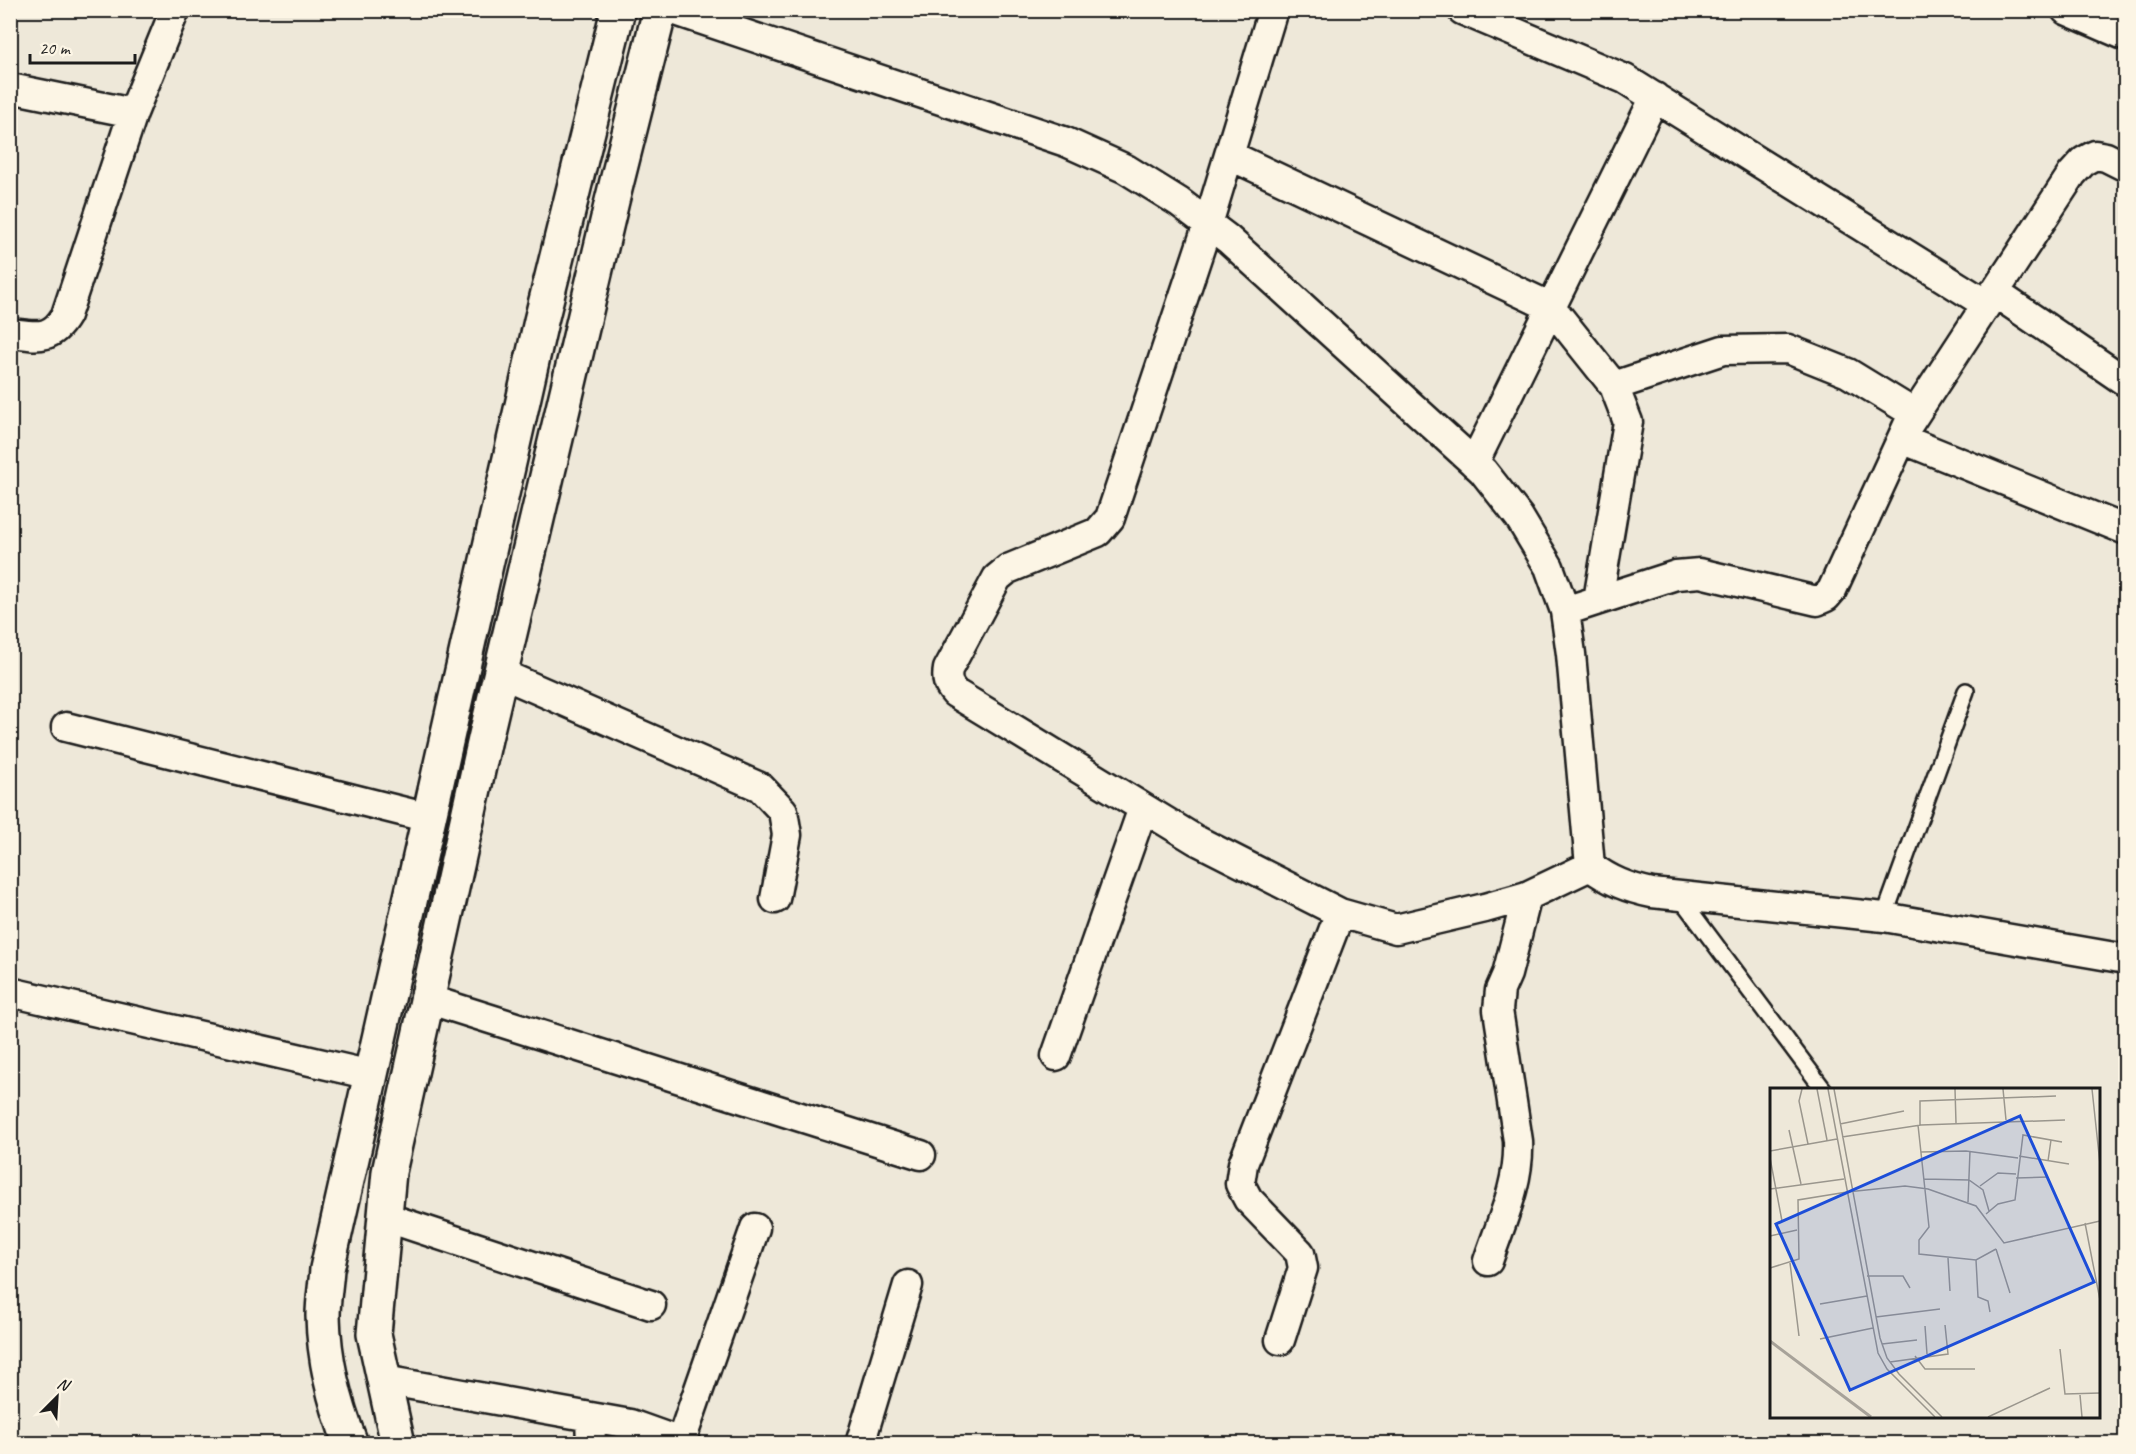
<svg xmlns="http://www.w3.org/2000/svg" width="2136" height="1454" viewBox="0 0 2136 1454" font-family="Caveat,sans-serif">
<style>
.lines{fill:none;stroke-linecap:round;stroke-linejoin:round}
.service-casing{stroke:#1c1c1c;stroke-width:20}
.minor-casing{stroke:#1c1c1c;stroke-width:33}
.tertiary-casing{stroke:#1c1c1c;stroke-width:38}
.service{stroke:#fcf5e5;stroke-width:15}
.minor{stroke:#fcf5e5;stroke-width:28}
.tertiary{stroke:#fcf5e5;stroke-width:33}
.inset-river{fill:none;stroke:#a7a299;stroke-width:3}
.inset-road{fill:none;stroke:#9a968d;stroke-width:1.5}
.view{fill:#1d4ed8;fill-opacity:0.15;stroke:#1d4ed8;stroke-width:3}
.inset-edge{fill:none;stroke:#1c1c1c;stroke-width:3}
</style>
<rect width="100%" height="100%" fill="#eee8d9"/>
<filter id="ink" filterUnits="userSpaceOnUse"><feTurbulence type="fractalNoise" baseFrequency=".0167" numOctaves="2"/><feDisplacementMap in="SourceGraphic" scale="12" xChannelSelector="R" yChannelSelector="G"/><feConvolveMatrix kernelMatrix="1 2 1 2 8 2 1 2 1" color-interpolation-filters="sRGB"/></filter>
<g filter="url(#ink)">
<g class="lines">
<defs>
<path id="service" d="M 1679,896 L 1824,1090
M 1884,917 L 1966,691"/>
<path id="minor" d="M 673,10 L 1066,142 L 1126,169 L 1179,202 L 1228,239 L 1483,471 L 1519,517 L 1549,567 L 1565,611 L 1571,654 L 1590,866 C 1610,881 1628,888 1652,893 L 1884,917 L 2126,959
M 1273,10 L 1208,224 L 1110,518 L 1098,532 L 1008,569 L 997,578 L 948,669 C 946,680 948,685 955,693 L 1196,840 L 1340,913 L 1396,929 L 1485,908 L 1527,896
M 1462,10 L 1625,79 L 1986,304
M 2066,10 L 2126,36
M 10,88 L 133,113
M 1229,155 L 1551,307 L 1614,386 L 1628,422 L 1598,600
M 1994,292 L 2126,382
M 10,333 C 37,336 51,341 66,315 L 133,113 L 175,10
M 1614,386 L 1723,350 L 1788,349 L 1848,373 L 1915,414
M 1902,439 L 2126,530
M 1474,463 L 1655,97
M 1565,611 L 1676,575 L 1700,573 L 1817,601 L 1826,597 L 1832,590 L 1908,425 L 2072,174 L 2084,161 L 2095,155 L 2106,157 L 2126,167
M 500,673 L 760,787 L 783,811 L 787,835 L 775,899
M 66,727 L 429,818
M 10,992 L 371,1075
M 427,999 L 921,1155
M 1056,1056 L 1143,808
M 385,1217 L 651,1305
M 1488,1261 C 1501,1222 1520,1183 1518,1141 L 1498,1010 L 1500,990 L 1507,974 L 1527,896 L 1590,866
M 1280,1340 L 1303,1268 L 1300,1253 L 1248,1199 L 1240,1184 L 1243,1164 L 1340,913
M 384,1380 L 630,1424 L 686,1444
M 590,1417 L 591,1444
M 681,1441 L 755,1228
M 860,1444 L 908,1285"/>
<path id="tertiary" d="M 351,1444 C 335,1404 324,1359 323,1316 C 323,1300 326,1284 327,1269 L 541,321 L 618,10
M 398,1444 L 374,1334 L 389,1172 L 485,739 L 612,201 L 660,10"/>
</defs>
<!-- service casing -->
<use href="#service" class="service-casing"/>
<!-- minor casing -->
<use href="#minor" class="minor-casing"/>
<!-- tertiary casing -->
<use href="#tertiary" class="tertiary-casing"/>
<!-- service -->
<use href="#service" class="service"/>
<!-- minor -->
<use href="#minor" class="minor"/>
<!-- tertiary -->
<use href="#tertiary" class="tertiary"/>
</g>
</g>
<!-- overview -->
<g transform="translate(1770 1088)">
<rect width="330" height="330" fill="#eee8d9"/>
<path class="inset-river" d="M 0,253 L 101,329"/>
<path class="inset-road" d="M 32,1 L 29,13 L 38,56M 47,1 L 57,52M 58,1 L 108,265 L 117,281 L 165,329M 64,1 L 110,250 L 117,270 L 129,286 L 172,329M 185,1 L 186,35M 233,1 L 236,32M 322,1 L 330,76M 70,36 L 134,23M 148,37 L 159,139 L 149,152 L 149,166 L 206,172 L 226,161M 150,37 L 150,13 L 286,8M 19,42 L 31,96M 72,49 L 151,37 L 295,32M 0,63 L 67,51M 151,64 L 196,63 L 248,70M 249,68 L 299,76M 0,70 L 12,133M 278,73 L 281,52M 246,90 L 278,89M 154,91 L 199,92 L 213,102 L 219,123M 210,98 L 228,85 L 246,86M 0,101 L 74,91M 198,114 L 200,63M 216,126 L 228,116 L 245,112 L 253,47 L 292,54M 315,135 L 330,212M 0,148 L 27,142M 226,161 L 240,205M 178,170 L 180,203M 206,172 L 208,209 L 218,213 L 220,224M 20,175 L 29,248M 0,180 L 29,171 L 28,112 L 77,104 L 135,98 L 158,101 L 206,118 L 234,155 L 330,133M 97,188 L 133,188 L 140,200M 50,216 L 97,208M 106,229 L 170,221M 155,238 L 157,266M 50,251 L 103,240M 112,256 L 147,252M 290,261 L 295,306 L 330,305M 145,268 L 155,281 L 205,281M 120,274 L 178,266 L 175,237M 310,307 L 312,329M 218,329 L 280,300"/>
<path class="view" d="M 250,28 L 324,194 L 80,302 L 6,136 Z"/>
<rect width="330" height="330" class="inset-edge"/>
</g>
<!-- margin -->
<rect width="2136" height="1454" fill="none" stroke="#fcf5e5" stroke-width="36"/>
<rect x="18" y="18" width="2100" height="1418" fill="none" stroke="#1c1c1c" stroke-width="2" filter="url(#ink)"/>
<!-- north arrow -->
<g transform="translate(57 1397) rotate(24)" stroke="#fcf5e5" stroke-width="4.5" paint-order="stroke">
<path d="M0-4.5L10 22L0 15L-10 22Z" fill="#1c1c1c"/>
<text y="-9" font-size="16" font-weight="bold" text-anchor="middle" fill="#1c1c1c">N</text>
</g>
<!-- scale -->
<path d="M30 54v9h105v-9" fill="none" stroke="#1c1c1c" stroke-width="3"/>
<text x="39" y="54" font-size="18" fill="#1c1c1c" stroke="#fcf5e5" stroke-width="4.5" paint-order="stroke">20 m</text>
</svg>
